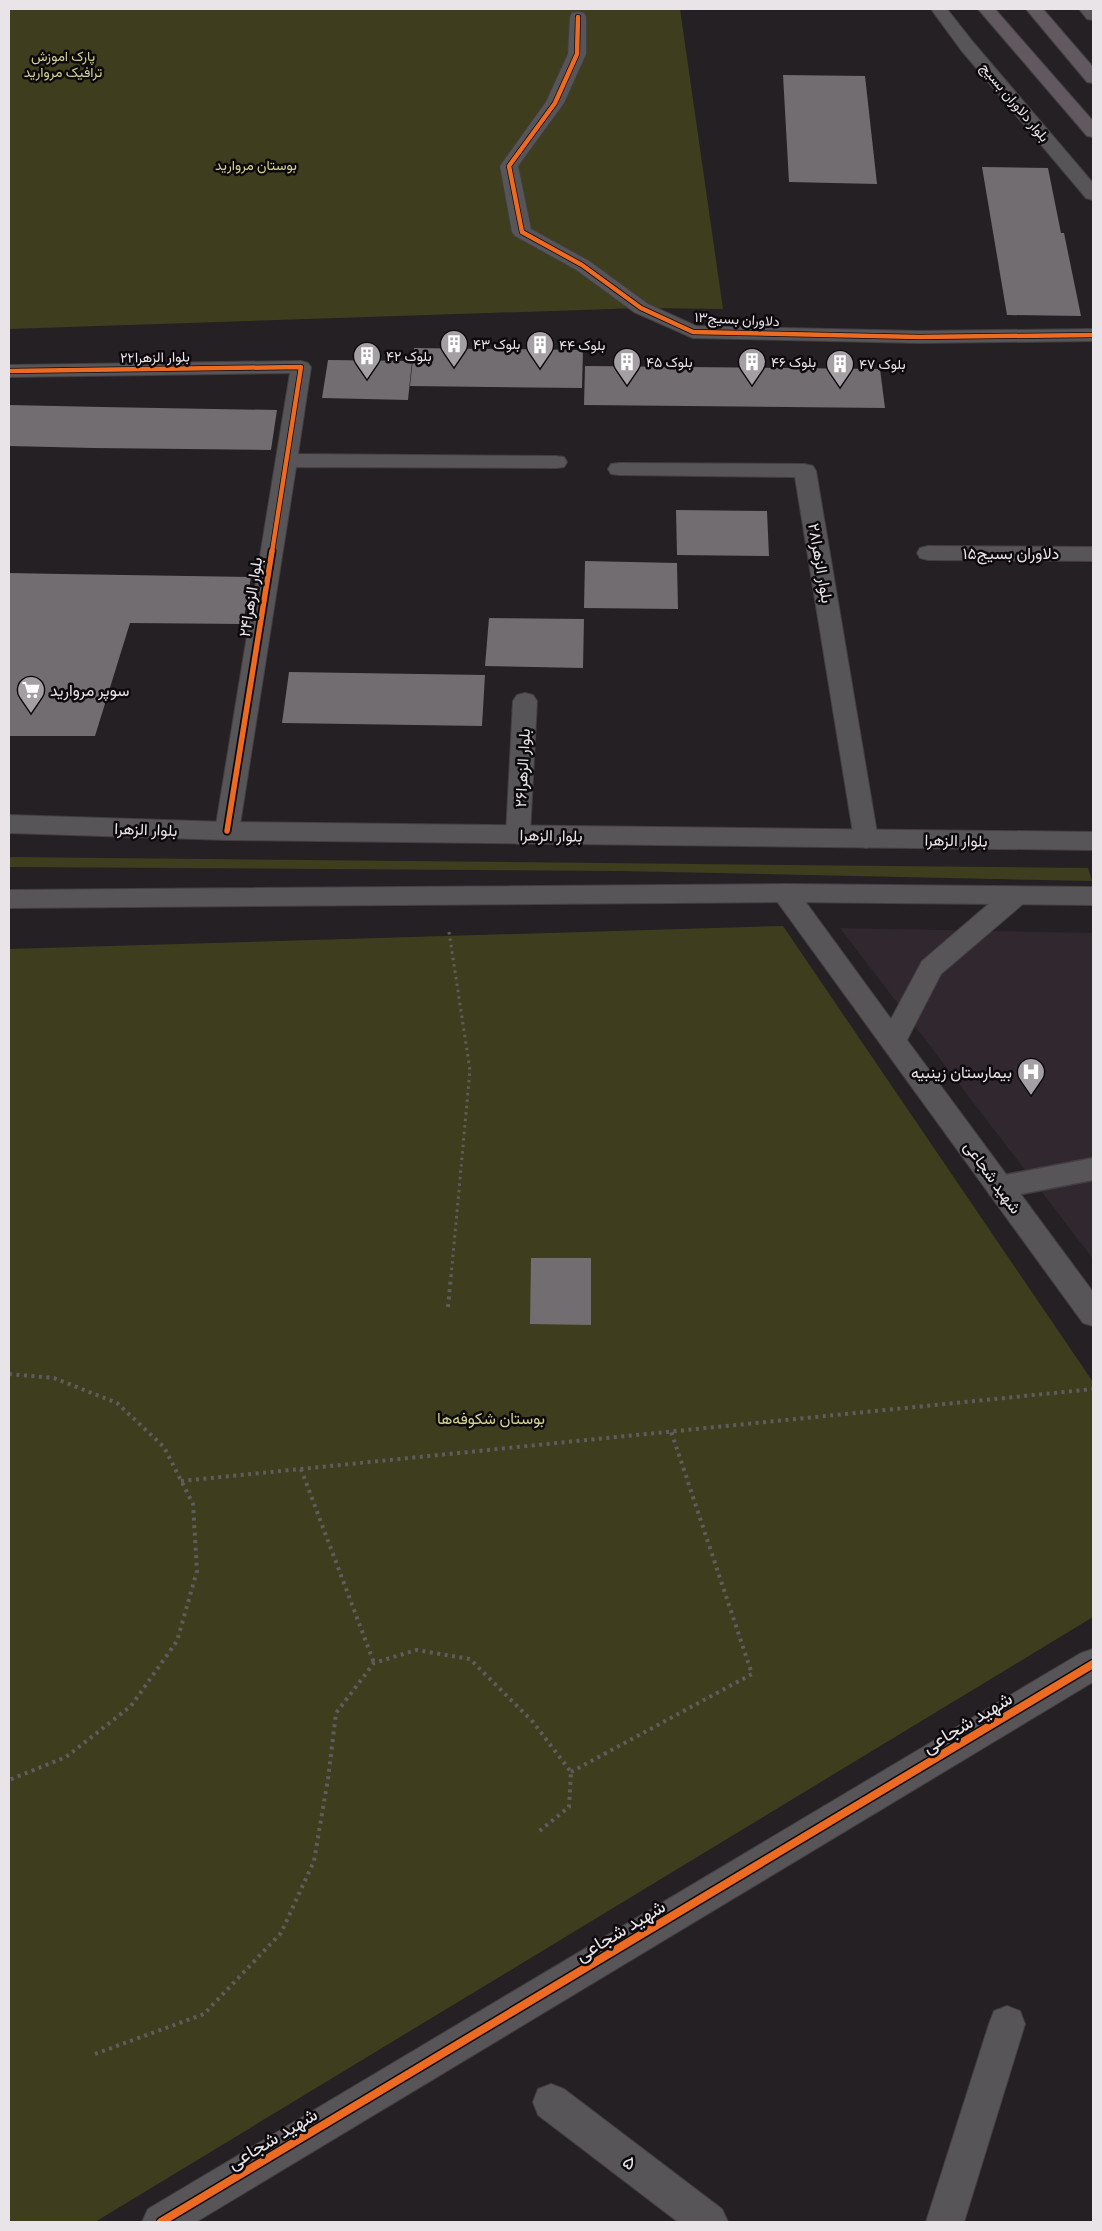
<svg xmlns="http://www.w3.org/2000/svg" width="1102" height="2231" viewBox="0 0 1102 2231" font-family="Ubuntu,Vazirmatn,sans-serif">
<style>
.built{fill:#31272f}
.green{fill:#3e3d1e}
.building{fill:#716d70}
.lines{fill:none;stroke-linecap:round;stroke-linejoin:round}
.lane-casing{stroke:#423e41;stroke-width:3}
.street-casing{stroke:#423e41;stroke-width:2}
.secondary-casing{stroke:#423e41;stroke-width:2}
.primary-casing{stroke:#423e41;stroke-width:2}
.path-far1{stroke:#5f5c5e;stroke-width:3;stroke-dasharray:2.5 4;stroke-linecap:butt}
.path{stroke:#5f5c5e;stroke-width:4;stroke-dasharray:3 4.5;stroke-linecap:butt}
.lane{fill:#575557;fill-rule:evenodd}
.street{fill:#575557;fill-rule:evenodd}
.secondary{fill:#575557;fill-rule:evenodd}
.primary{fill:#615860;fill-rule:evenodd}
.cycleway-far2-casing{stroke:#0d0a0d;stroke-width:6}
.cycleway-far1-casing{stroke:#0d0a0d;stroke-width:9}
.cycleway-casing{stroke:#0d0a0d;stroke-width:11}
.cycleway-far2{stroke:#ed6a23;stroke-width:4.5}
.cycleway-far1{stroke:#ed6a23;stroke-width:5.5}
.cycleway{stroke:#ed6a23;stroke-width:8}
.labels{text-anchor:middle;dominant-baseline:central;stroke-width:5;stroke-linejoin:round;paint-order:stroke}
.far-park-label{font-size:14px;fill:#d3d290;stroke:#0d0a0d}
.far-street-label{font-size:14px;fill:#e9e4e8;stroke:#0d0a0d}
.far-poi-label{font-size:14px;fill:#e9e4e8;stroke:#0d0a0d;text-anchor:start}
.street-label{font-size:16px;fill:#e9e4e8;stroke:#0d0a0d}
.poi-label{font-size:16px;fill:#e9e4e8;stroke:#0d0a0d;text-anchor:start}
.park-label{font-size:16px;fill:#d3d290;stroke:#0d0a0d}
.near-street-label{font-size:19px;fill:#e9e4e8;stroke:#0d0a0d}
</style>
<rect width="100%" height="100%" fill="#252024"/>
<!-- built -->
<path class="built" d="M 840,928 L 1093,933 L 1093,1259 Z"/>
<!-- green -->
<path class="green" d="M 9,9 L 680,9 L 723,309 L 641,308 L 9,329 Z
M 9,857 L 1088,868 L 1092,881 L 619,871 L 9,867 Z
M 783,926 L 1093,1382 L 1093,1617 L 95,2222 L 9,2222 L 9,949 Z"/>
<!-- building -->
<path class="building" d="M 783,75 L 865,76 L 877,184 L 789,182 Z
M 982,167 L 1048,168 L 1061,233 L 1064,233 L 1081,316 L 1007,315 Z
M 414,348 L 583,350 L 582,388 L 410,386 Z
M 328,360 L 412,361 L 408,400 L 322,398 Z
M 585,366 L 880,369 L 885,408 L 584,405 Z
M 9,405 L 102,407 L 277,410 L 271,450 L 93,448 L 9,446 Z
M 676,510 L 767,511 L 769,556 L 677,555 Z
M 585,561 L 677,563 L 678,609 L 584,608 Z
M 9,573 L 62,574 L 251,577 L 243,624 L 130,623 L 95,736 L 9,736 Z
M 489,618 L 584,619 L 583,668 L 485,666 Z
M 289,672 L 485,675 L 482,726 L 282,723 Z
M 531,1258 L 591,1258 L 591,1325 L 530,1324 Z"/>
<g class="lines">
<defs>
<path id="lane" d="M 1093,1158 L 1093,1180 L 1000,1198 L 990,1195 L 987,1187 L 990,1179 L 1000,1176 Z"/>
<path id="street" d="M 578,12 L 584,13 L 586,17 L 586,54 L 564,103 L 518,166 L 531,229 L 589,261 L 648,304 L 696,326 L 919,331 L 1093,329 L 1093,341 L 919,343 L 693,338 L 634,312 L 575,269 L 515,236 L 512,232 L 500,166 L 546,102 L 568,54 L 570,17 L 572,13 Z
M 301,361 L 308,363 L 311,367 L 298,454 L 556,456 L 564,457 L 567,462 L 564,467 L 556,468 L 296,467 L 239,831 L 236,837 L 227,840 L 218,837 L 215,831 L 290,373 L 9,377 L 9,365 Z
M 619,463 L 805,464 L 813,466 L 816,471 L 878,839 L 875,845 L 866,848 L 857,845 L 854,839 L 795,477 L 619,475 L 611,474 L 608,469 L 611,464 Z
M 928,546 L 1093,547 L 1093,561 L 928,560 L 920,558 L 917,553 L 920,548 Z
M 525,693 L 533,695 L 537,701 L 530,835 L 527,841 L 518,844 L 509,841 L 506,835 L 513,701 L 517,695 Z
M 785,884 L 794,886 L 891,1019 L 922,961 L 1006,889 L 1015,887 L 1024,889 L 1028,896 L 1024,903 L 941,974 L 907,1040 L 1093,1292 L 1093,1326 L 1083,1323 L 776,900 L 772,893 L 776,886 Z
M 1093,1649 L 1093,1682 L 196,2222 L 142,2222 L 148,2209 L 1081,1653 Z
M 1007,2006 L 1020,2011 L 1025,2024 L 964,2222 L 926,2222 L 989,2024 L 994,2011 Z
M 551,2084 L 564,2089 L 722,2209 L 728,2222 L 678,2222 L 538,2115 L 533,2102 L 538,2089 Z"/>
<path id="secondary" d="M 931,9 L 947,9 L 973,42 L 1093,183 L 1093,200 L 1086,198 L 961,50 Z
M 1079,9 L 1093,9 L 1093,20 L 1087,19 Z
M 9,815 L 227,822 L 1093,832 L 1093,850 L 227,840 L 9,833 Z
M 785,884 L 1093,887 L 1093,905 L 785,902 L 9,908 L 9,890 Z"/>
<path id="primary" d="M 978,9 L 995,9 L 1093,121 L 1093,137 L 1087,136 Z
M 1026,9 L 1043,9 L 1093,67 L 1093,83 L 1087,82 Z"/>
</defs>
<!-- lane casing -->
<use href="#lane" class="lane-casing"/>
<!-- street casing -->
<use href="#street" class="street-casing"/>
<!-- secondary casing -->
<use href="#secondary" class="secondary-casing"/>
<!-- primary casing -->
<use href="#primary" class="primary-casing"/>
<!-- path-far1 -->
<path class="path-far1" d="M 449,932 L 470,1070 L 451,1277"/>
<!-- path -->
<path class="path" d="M 448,1307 L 451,1276
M 9,1374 L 54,1378 L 117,1403 L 164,1447 L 193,1504 L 197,1571 L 177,1641 L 131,1706 L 66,1757 L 9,1780
M 301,1469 L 374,1663
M 181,1481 L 1093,1389
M 571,1772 L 752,1674 L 671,1431
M 95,2054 L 204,2014 L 281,1933 L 314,1861 L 328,1779 L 336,1713 L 374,1663 L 416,1650 L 470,1659 L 533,1722 L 571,1772 L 569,1807 L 537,1833"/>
<!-- lane -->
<use href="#lane" class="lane"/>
<!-- street -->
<use href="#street" class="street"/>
<!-- secondary -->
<use href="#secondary" class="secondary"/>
<!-- primary -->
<use href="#primary" class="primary"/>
<defs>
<path id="cycleway-far2" d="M 578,17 L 577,54 L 555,103 L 509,166 L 522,232 L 582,265 L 641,308 L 693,332 L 919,337 L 1093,335
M 9,371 L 301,367 L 272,552"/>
<path id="cycleway-far1" d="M 227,831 L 272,551"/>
<path id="cycleway" d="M 161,2222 L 1093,1664"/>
</defs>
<!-- cycleway-far2 casing -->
<use href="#cycleway-far2" class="cycleway-far2-casing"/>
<!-- cycleway-far1 casing -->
<use href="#cycleway-far1" class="cycleway-far1-casing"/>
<!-- cycleway casing -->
<use href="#cycleway" class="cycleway-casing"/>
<!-- cycleway-far2 -->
<use href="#cycleway-far2" class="cycleway-far2"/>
<!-- cycleway-far1 -->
<use href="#cycleway-far1" class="cycleway-far1"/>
<!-- cycleway -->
<use href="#cycleway" class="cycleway"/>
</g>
<!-- icons -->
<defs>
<symbol id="building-pin" viewBox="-11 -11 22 30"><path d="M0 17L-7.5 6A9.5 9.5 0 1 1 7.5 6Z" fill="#a49fa3" stroke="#0d0a0d"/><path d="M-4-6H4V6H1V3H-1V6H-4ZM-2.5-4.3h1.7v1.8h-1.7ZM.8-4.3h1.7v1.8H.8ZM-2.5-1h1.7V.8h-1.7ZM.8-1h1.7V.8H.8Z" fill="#fff"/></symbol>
<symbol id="supermarket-pin" viewBox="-11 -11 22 30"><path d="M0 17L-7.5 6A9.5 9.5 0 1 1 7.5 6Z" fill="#a49fa3" stroke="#0d0a0d"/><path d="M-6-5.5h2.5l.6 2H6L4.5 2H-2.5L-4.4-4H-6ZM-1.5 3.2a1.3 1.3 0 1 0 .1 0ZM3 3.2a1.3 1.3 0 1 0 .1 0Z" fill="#fff"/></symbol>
<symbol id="hospital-pin" viewBox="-11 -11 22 30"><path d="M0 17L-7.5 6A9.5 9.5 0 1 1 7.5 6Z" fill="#a49fa3" stroke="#0d0a0d"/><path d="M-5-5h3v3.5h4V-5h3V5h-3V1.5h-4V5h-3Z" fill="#fff"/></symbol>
</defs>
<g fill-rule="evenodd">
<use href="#building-pin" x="438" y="328" width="32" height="43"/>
<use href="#building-pin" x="524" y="329" width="32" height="43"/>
<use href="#building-pin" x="351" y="340" width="32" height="43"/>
<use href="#building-pin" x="611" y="346" width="32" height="43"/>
<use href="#building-pin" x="736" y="346" width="32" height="43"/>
<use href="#building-pin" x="824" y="348" width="32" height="43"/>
<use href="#supermarket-pin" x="15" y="674" width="32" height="43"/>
<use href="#hospital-pin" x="1015" y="1056" width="32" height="43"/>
</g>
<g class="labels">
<!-- far-park labels -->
<g class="far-park-label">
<text x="63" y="56">پارک اموزش<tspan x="63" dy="16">ترافیک مروارید</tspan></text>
<text x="256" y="165">بوستان مروارید</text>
</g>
<!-- far-street labels -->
<g class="far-street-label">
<text transform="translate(1015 102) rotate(50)">بلوار دلاوران بسیج</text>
<text transform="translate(737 319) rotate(3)">دلاوران بسیج۱۳</text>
<text transform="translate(155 357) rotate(-1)">بلوار الزهرا۲۲</text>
</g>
<!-- far-poi labels -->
<g class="far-poi-label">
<text x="473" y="344">بلوک ۴۳</text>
<text x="559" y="345">بلوک ۴۴</text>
<text x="386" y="356">بلوک ۴۲</text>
<text x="646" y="362">بلوک ۴۵</text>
<text x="771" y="362">بلوک ۴۶</text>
<text x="859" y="364">بلوک ۴۷</text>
</g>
<!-- street labels -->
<g class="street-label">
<text x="1011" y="553">دلاوران بسیج۱۵</text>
<text transform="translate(821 563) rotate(80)">بلوار الزهرا۲۸</text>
<text transform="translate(250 597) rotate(-81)">بلوار الزهرا۲۴</text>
<text transform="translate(522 768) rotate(-87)">بلوار الزهرا۲۶</text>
<text transform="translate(146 829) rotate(2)">بلوار الزهرا</text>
<text transform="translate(551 835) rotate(1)">بلوار الزهرا</text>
<text transform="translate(956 840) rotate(1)">بلوار الزهرا</text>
<text transform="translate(993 1177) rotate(54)">شهید شجاعی</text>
</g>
<!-- poi labels -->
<g class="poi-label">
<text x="50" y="690">سوپر مروارید</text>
<text x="1012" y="1072" text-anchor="end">بیمارستان زینبیه</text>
</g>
<!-- park labels -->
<g class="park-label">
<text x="491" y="1418">بوستان شکوفه‌ها</text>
</g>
<!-- near-street labels -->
<g class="near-street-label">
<text transform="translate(967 1722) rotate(-31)">شهید شجاعی</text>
<text transform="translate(620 1930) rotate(-31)">شهید شجاعی</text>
<text transform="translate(272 2138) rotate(-31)">شهید شجاعی</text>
<text transform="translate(630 2162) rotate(37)">۵</text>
</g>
</g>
<!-- border -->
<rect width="1102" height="2231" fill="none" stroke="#e9e4e8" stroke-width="20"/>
</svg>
